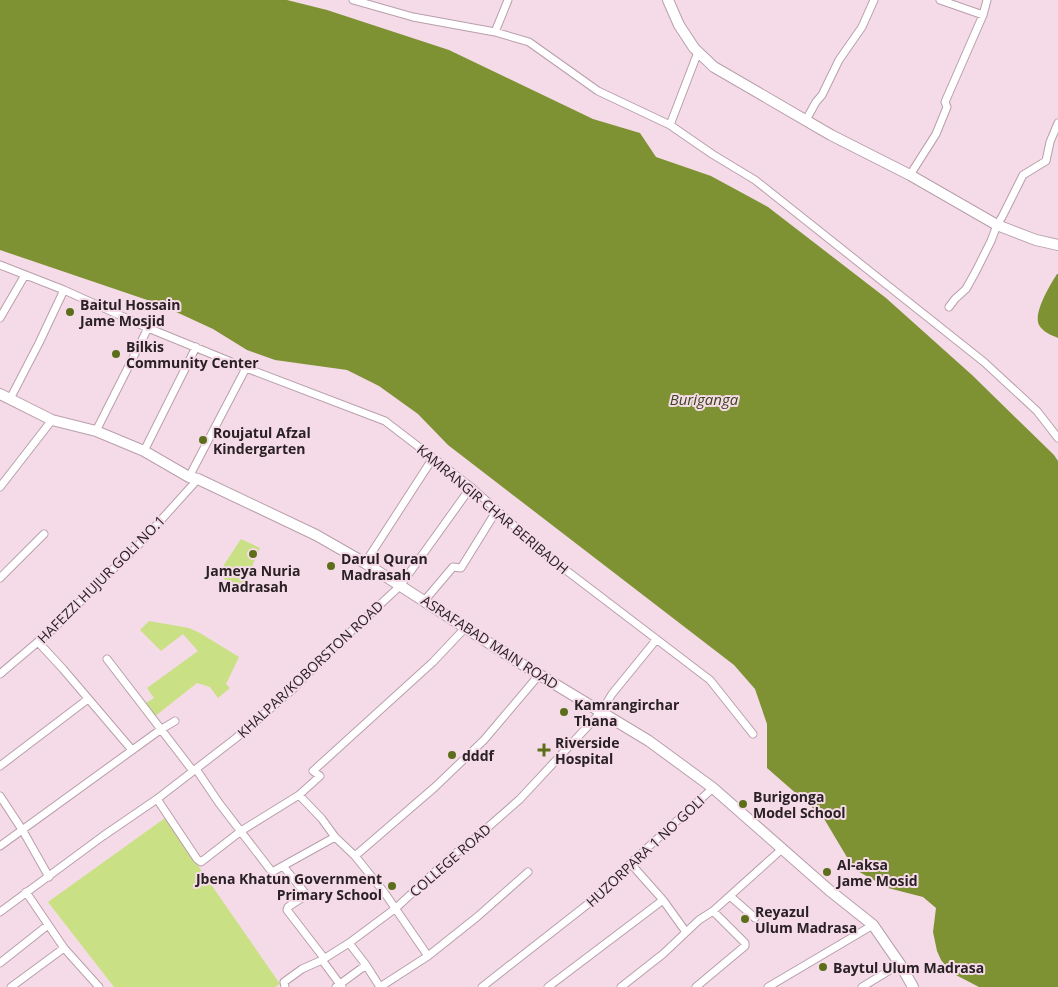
<svg xmlns="http://www.w3.org/2000/svg" width="1058" height="987" viewBox="0 0 1058 987" font-family="'Open Sans',sans-serif">
<style>
.green{fill:#c9e085}
.water{fill:#7e9234}
.lines{fill:none;stroke-linecap:round;stroke-linejoin:round}
.street-casing{stroke:#b89fab;stroke-width:9}
.secondary-casing{stroke:#b89fab;stroke-width:12}
.street{stroke:#fff;stroke-width:7}
.secondary{stroke:#fff;stroke-width:10}
.poi-dot{fill:#5c6e1a;stroke:#f5dbe7;stroke-width:2}
.labels{text-anchor:middle;dominant-baseline:central;stroke-width:4;stroke-linejoin:round;paint-order:stroke}
.poi-label{font-size:14px;font-weight:bold;fill:#2a2125;stroke:#f5dbe7;text-anchor:start}
.street-label{font-size:14px;fill:#2a2125;stroke:#f5dbe7}
.water-label{font-size:15px;font-style:italic;fill:#3b441d;stroke:#f5dbe7}
</style>
<rect width="100%" height="100%" fill="#f5dbe7"/>
<!-- green -->
<path class="green" d="M 241,539 L 260,548 L 241,592 L 218,574 Z
M 149,621 L 189,628 L 200,633 L 239,657 L 226,684 L 230,688 L 218,698 L 210,687 L 197,683 L 154,717 L 144,704 L 154,698 L 147,688 L 198,651 L 183,634 L 161,651 L 140,630 Z
M 165,818 L 280,984 L 275,987 L 114,987 L 48,902 Z"/>
<!-- water -->
<path class="water" d="M 0,0 L 287,0 L 327,10 L 449,50 L 593,119 L 640,133 L 656,157 L 711,176 L 768,207 L 886,298 L 972,375 L 1054,455 L 1058,461 L 1058,987 L 979,987 L 952,973 L 941,960 L 937,951 L 933,932 L 936,908 L 923,897 L 888,888 L 854,869 L 823,817 L 767,768 L 767,724 L 755,689 L 734,665 L 448,445 L 418,414 L 379,386 L 347,370 L 275,360 L 247,350 L 213,329 L 159,304 L 0,250 Z
M 1057,274 L 1058,274 L 1058,338 C 1051,335 1043,332 1039,325 C 1033,313 1050,285 1057,274 Z"/>
<g class="lines">
<defs>
<path id="street" d="M 353,0 L 413,17 L 495,32 L 529,42 L 598,91 L 670,125 L 698,52
M 940,0 L 983,15
M 495,32 L 508,0
M 806,120 L 816,102 L 822,95 L 839,60 L 862,27 L 874,0
M 670,125 L 712,154 L 755,180 L 984,362 L 1037,411 L 1058,438
M 910,175 L 936,134 L 947,107 L 945,102 L 983,15 L 987,0
M 0,265 L 64,290 L 148,328 L 246,368 L 385,421 L 471,487 L 550,558 L 710,680 L 753,734
M 949,307 L 955,299 L 966,289 L 976,271 L 991,241 L 997,225 L 1002,217 L 1023,175 L 1046,161 L 1050,142 L 1058,123
M 0,318 L 25,275
M 10,399 L 39,343 L 64,290
M 96,431 L 148,328
M 144,451 L 196,347
M 189,477 L 246,368
M 0,487 L 52,420
M 365,563 L 433,458
M 0,578 L 44,534
M 425,600 L 453,567 L 461,568 L 497,510
M 38,642 L 63,669 L 132,750
M 107,659 L 193,771
M 0,674 L 53,629 L 112,570 L 133,551 L 198,479
M 0,766 L 88,699
M 196,769 L 219,803 L 272,872 L 335,837
M 299,795 L 322,819 L 335,837 L 355,856 L 384,892 L 428,956
M 0,796 L 23,831 L 49,877
M 157,799 L 197,859 L 201,862 L 241,831 L 299,795 L 320,776 L 313,771 L 433,662 L 466,627
M 0,846 L 160,730 L 175,721
M 355,856 L 435,787 L 484,740 L 539,675
M 631,864 L 663,900 L 686,932
M 283,866 L 305,893 L 305,896 L 288,907 L 287,910 L 324,958
M 26,892 L 64,948 L 99,987
M 730,896 L 755,918
M 0,912 L 103,836 L 157,799 L 236,738 L 292,690 L 331,650 L 400,586 L 471,487
M 349,943 L 366,965 L 380,987
M 322,960 L 342,987
M 0,963 L 48,925
M 11,987 L 64,948
M 285,987 L 284,982 L 302,969 L 322,960 L 349,943 L 396,908 L 453,855 L 470,843 L 520,799 L 601,712 L 612,694 L 656,640
M 336,987 L 366,965
M 380,987 L 428,956 L 477,917 L 528,872
M 482,987 L 602,893 L 634,860 L 713,788
M 548,987 L 663,900
M 621,987 L 663,954 L 699,920 L 713,911 L 782,849
M 696,987 L 745,946 L 745,943 L 713,911
M 768,987 L 873,925
M 862,987 L 900,964"/>
<path id="secondary" d="M 668,0 L 679,25 L 694,48 L 714,67 L 831,135 L 910,175 L 997,225 L 1036,240 L 1058,245
M 0,394 L 52,420 L 96,431 L 144,451 L 189,477 L 198,479 L 316,535 L 365,563 L 520,663 L 649,741 L 713,788 L 829,890 L 873,925 L 900,964 L 913,987"/>
</defs>
<!-- street casing -->
<use href="#street" class="street-casing"/>
<!-- secondary casing -->
<use href="#secondary" class="secondary-casing"/>
<!-- street -->
<use href="#street" class="street"/>
<!-- secondary -->
<use href="#secondary" class="secondary"/>
</g>
<!-- markers -->
<g class="poi-dot">
<circle cx="70" cy="312" r="5"/>
<circle cx="116" cy="354" r="5"/>
<circle cx="203" cy="440" r="5"/>
<circle cx="253" cy="554" r="5"/>
<circle cx="331" cy="566" r="5"/>
<circle cx="564" cy="712" r="5"/>
<path d="M541.5 742.5h5v5h5v5h-5v5h-5v-5h-5v-5h5z"/>
<circle cx="452" cy="755" r="5"/>
<circle cx="743" cy="804" r="5"/>
<circle cx="827" cy="872" r="5"/>
<circle cx="392" cy="886" r="5"/>
<circle cx="745" cy="919" r="5"/>
<circle cx="823" cy="967" r="5"/>
</g>
<g class="labels">
<!-- poi labels -->
<g class="poi-label">
<text x="80" y="304">Baitul Hossain<tspan x="80" dy="16">Jame Mosjid</tspan></text>
<text x="126" y="346">Bilkis<tspan x="126" dy="16">Community Center</tspan></text>
<text x="213" y="432">Roujatul Afzal<tspan x="213" dy="16">Kindergarten</tspan></text>
<text x="341" y="558">Darul Quran<tspan x="341" dy="16">Madrasah</tspan></text>
<text x="253" y="570" text-anchor="middle">Jameya Nuria<tspan x="253" dy="16">Madrasah</tspan></text>
<text x="574" y="704">Kamrangirchar<tspan x="574" dy="16">Thana</tspan></text>
<text x="555" y="742">Riverside<tspan x="555" dy="16">Hospital</tspan></text>
<text x="462" y="755">dddf</text>
<text x="753" y="796">Burigonga<tspan x="753" dy="16">Model School</tspan></text>
<text x="837" y="864">Al-aksa<tspan x="837" dy="16">Jame Mosid</tspan></text>
<text x="382" y="878" text-anchor="end">Jbena Khatun Government<tspan x="382" dy="16">Primary School</tspan></text>
<text x="755" y="911">Reyazul<tspan x="755" dy="16">Ulum Madrasa</tspan></text>
<text x="833" y="967">Baytul Ulum Madrasa</text>
</g>
<!-- street labels -->
<g class="street-label">
<text transform="translate(493 509) rotate(40)">KAMRANGIR CHAR BERIBADH</text>
<text transform="translate(101 579) rotate(-45)">HAFEZZI HUJUR GOLI NO.1</text>
<text transform="translate(490 642) rotate(33)">ASRAFABAD MAIN ROAD</text>
<text transform="translate(310 669) rotate(-43)">KHALPAR/KOBORSTON ROAD</text>
<text transform="translate(645 851) rotate(-43)">HUZORPARA 1 NO GOLI</text>
<text transform="translate(450 860) rotate(-41)">COLLEGE ROAD</text>
</g>
<!-- water labels -->
<g class="water-label">
<text x="704" y="399">Buriganga</text>
</g>
</g>
</svg>
